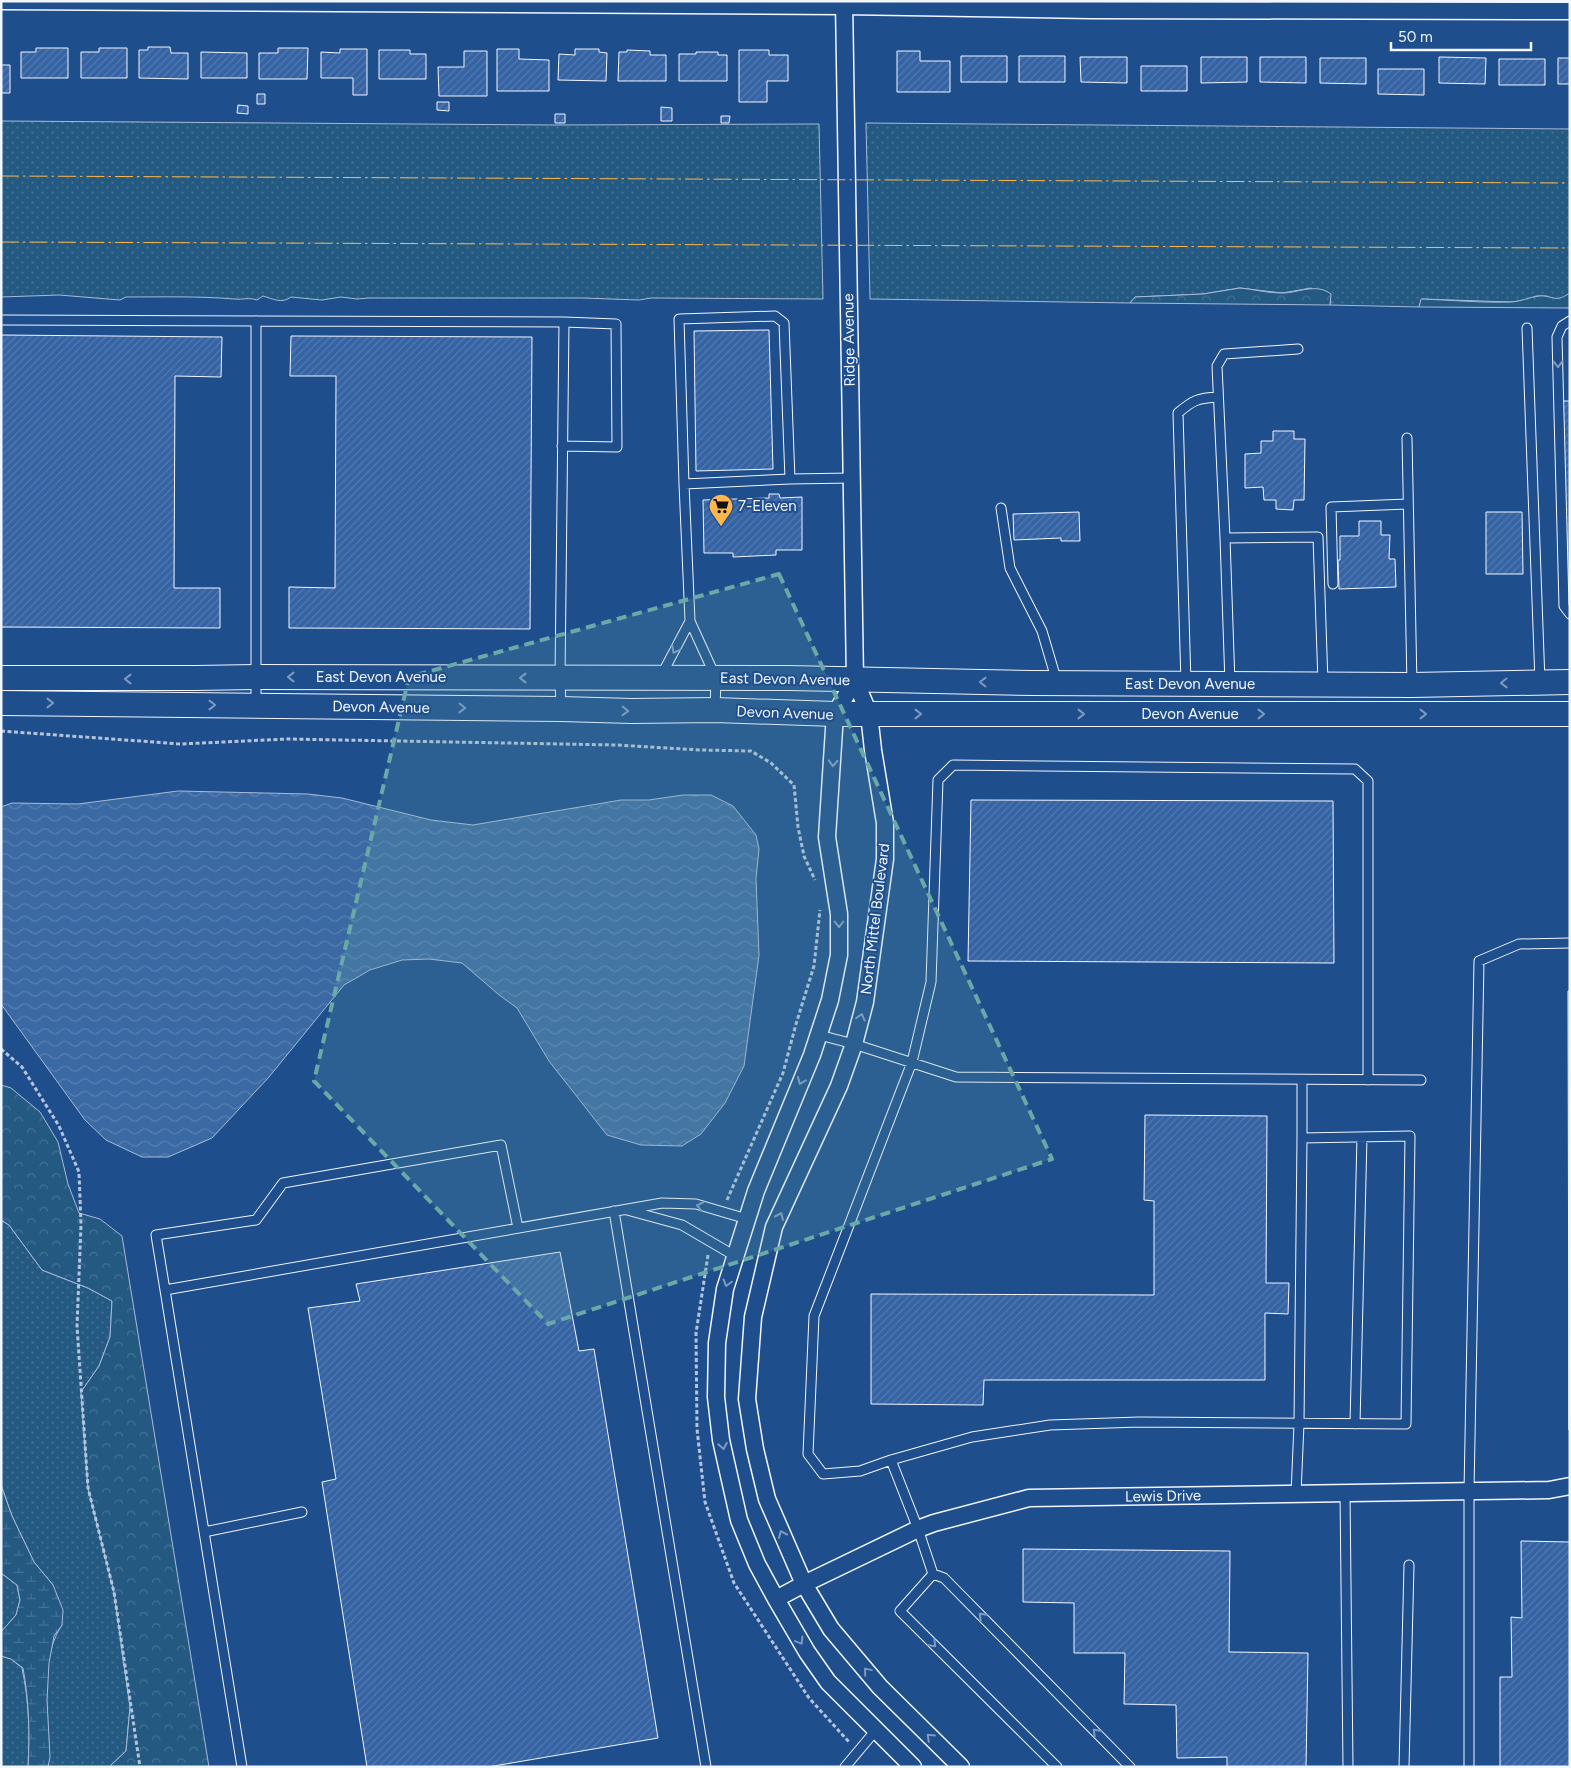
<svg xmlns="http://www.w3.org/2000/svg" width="1571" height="1768" viewBox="0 0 1571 1768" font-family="Figtree,sans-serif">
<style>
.grass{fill:url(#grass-dots);stroke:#a8bbd7}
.forest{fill:url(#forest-crowns);stroke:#a8bbd7}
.wetland{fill:url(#wetland-marsh);stroke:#a8bbd7}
.water{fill:url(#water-waves);stroke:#a8bbd7}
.building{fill:url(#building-hatch);stroke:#f2f6ff}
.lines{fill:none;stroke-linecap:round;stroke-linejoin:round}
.lane-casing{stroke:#f2f6ff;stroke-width:11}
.street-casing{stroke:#f2f6ff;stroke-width:19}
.secondary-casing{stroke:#f2f6ff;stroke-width:26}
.path{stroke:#b3c4dc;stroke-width:3;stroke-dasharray:4 2.5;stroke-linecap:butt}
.lane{stroke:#1f4e8c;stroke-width:9}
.street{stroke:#1f4e8c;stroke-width:16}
.secondary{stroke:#1f4e8c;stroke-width:24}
.power{stroke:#ffb74d;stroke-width:1;stroke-dasharray:18 4 2.5 4;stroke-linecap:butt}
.oneway{stroke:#7e9ac0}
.marked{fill:#6aa9a8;fill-opacity:0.2;stroke:#6aa9a8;stroke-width:4;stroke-dasharray:10 6;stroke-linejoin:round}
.labels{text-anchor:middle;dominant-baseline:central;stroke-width:4;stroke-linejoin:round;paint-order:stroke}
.street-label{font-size:15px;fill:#f2f6ff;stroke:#1f4e8c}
.poi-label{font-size:15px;fill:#f2f6ff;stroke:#1f4e8c;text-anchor:start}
</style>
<defs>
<pattern id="grass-dots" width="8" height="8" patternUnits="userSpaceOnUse" patternTransform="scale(1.25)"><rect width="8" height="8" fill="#245a82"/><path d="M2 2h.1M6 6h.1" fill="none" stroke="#447295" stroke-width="1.8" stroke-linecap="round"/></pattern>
<pattern id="forest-crowns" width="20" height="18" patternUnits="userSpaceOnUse" patternTransform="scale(1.25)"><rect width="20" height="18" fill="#245a82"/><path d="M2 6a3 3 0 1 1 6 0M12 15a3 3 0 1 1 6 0" fill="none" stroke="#447295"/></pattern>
<pattern id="wetland-marsh" width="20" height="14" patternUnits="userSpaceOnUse" patternTransform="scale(1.25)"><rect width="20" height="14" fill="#245a82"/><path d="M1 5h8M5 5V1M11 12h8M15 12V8" fill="none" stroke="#447295"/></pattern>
<pattern id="water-waves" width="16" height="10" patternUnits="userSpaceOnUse" patternTransform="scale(1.25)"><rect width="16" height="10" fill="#3b69a3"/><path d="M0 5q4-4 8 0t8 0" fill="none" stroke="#587fb1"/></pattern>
<pattern id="building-hatch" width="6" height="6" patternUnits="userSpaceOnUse" patternTransform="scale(1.25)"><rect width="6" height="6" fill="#3563a3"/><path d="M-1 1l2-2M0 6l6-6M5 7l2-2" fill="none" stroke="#537ab1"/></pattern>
</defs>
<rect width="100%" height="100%" fill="#1f4e8c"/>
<!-- grass -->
<path class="grass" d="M 1,121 L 553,125 L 819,124 L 823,299 L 651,298 L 639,300 L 583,298 L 369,298 L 357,299 L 341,297 L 322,300 L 291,297 C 282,304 273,299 263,296 L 257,300 C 248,297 243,300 234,299 C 198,296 162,297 126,297 L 120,300 L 59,295 L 1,297 Z
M 866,123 L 1570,129 L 1570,294 L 1561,299 L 1553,299 L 1547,296 L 1536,296 L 1527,300 L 1511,302 L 1422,299 L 1419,307 L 1330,305 L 1331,301 L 1311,288 L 1282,293 L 1240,288 L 1203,294 L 1135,297 L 1130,303 L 870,299 Z
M 1,1220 L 9,1225 L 42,1270 L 88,1288 L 112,1301 L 110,1337 L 99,1366 L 81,1392 L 88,1488 L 114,1592 L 130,1707 L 126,1751 L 109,1767 L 48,1767 C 50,1754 49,1741 48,1728 C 46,1694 43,1653 62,1625 L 53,1585 L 34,1562 L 12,1516 L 1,1485 Z
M 1,1573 L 17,1585 L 20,1600 L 16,1615 L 1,1632 Z
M 1,1656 L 11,1659 L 22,1668 C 29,1701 30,1733 28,1767 L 1,1767 Z"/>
<!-- forest -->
<path class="forest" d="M 1240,288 C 1253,289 1267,293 1280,293 C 1297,294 1315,282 1331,294 L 1330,305 L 1130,303 L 1135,297 L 1203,294 Z
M 1568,294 L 1570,294 L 1570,308 L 1419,307 L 1421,299 C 1451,300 1482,303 1512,302 C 1522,301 1530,297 1539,296 C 1552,295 1555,303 1568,294 Z
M 1,1085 L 11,1088 L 40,1112 L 58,1142 L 68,1184 L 79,1213 L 100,1219 L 122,1236 L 209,1767 L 109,1767 L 126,1751 L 130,1707 L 114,1592 L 88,1488 L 81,1392 L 99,1366 L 110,1337 L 112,1301 L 88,1288 L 42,1270 L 9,1225 L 1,1220 Z"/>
<!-- wetland -->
<path class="wetland" d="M 1,1485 L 12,1516 L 34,1562 L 53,1585 L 63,1610 L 62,1625 L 54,1636 L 49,1663 L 47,1700 L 50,1757 L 48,1767 L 28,1767 C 30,1733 29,1701 23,1668 L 11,1659 L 1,1656 L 1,1632 L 16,1615 L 20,1600 L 17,1585 L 1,1573 Z"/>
<!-- water -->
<path class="water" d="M 178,791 L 308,794 L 342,798 L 431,820 L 473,825 L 621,800 L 649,800 L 683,795 L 711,795 L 733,806 L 756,835 L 759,849 L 756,879 L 759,955 L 744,1066 L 725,1103 L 701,1134 L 682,1146 L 641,1145 L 607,1135 L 549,1061 L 517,1008 L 498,994 L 462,963 L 429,959 L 402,960 L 370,970 L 344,985 L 269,1077 L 212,1138 L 168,1157 L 142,1157 L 106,1140 L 85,1120 L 1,1004 L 1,807 L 12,803 L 78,804 Z"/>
<!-- building -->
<path class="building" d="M 148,47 L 170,47 L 171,53 L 188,53 L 188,79 L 139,78 L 139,50 L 148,50 Z
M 36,48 L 68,48 L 68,78 L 21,78 L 21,52 L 36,52 Z
M 99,48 L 127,48 L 127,78 L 81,78 L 81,52 L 99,52 Z
M 278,48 L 308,48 L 307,79 L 259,79 L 259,53 L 278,53 Z
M 340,49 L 367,49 L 367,95 L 353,95 L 353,78 L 321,78 L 321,52 L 340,53 Z
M 497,49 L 519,49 L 519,59 L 549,60 L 549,91 L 497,91 Z
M 575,49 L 599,49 L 599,52 L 607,53 L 606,81 L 558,80 L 559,54 L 575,55 Z
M 379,50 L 410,50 L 410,54 L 426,54 L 426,79 L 379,79 Z
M 627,50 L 650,51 L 650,55 L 666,55 L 666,81 L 618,81 L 619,52 L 627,52 Z
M 739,50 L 769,50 L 769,55 L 788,55 L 788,81 L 767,81 L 767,102 L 739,102 Z
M 464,51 L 487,51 L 487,96 L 439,96 L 438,67 L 464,67 Z
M 897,51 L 920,51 L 920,61 L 950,61 L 950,92 L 897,92 Z
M 201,52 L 247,53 L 247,78 L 201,78 Z
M 696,52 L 718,52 L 718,55 L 727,55 L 727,81 L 679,81 L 679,54 L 696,54 Z
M 961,56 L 1007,56 L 1007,82 L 961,82 Z
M 1019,56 L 1065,56 L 1065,82 L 1019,82 Z
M 1080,57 L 1127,57 L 1127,83 L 1081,82 Z
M 1201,57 L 1247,57 L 1247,82 L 1201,83 Z
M 1260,57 L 1306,57 L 1306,83 L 1260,82 Z
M 1439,57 L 1486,58 L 1485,84 L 1439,83 Z
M 1320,58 L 1366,58 L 1366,84 L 1320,83 Z
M 1558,58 L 1570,58 L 1570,84 L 1558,84 Z
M 1499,59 L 1545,59 L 1545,85 L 1499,85 Z
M 1,65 L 10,65 L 10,93 L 1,93 Z
M 1141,66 L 1187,66 L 1187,91 L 1141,91 Z
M 1378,69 L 1424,69 L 1424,95 L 1378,94 Z
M 257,94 L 265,94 L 265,104 L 257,104 Z
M 437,102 L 449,102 L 449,111 L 437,110 Z
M 238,105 L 248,106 L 248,114 L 237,113 Z
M 661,107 L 672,108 L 672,121 L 661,121 Z
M 555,114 L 565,114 L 565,123 L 555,123 Z
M 721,116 L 730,116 L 729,123 L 721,123 Z
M 769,330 L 773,469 L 696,471 L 694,331 Z
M 1,335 L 222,337 L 221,377 L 175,376 L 174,588 L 220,588 L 220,628 L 1,627 Z
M 291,336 L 532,337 L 530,629 L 289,628 L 289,587 L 335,588 L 336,376 L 290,376 Z
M 1560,401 L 1570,401 L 1570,595 L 1564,594 Z
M 1273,431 L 1294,431 L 1294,439 L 1305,439 L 1304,500 L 1294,500 L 1293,510 L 1276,509 L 1276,500 L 1264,500 L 1263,487 L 1245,488 L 1245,454 L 1261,453 L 1261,441 L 1273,441 Z
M 769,494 L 779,494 L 780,498 L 802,497 L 802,550 L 776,550 L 776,555 L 733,557 L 733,553 L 704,553 L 703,500 L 769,498 Z
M 1079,512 L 1080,541 L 1061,541 L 1061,538 L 1014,540 L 1013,514 Z
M 1486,512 L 1522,512 L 1523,574 L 1486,574 Z
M 1359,521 L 1381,521 L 1381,535 L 1390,535 L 1389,559 L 1395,559 L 1396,587 L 1339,589 L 1338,560 L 1340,560 L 1340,536 L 1359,536 Z
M 971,800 L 1333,801 L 1334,963 L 968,961 Z
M 1568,991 L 1570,991 L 1569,1430 Z
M 1145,1115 L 1267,1116 L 1266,1283 L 1289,1283 L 1288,1314 L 1265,1313 L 1265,1380 L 984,1380 L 983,1405 L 871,1404 L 871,1294 L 1154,1295 L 1154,1201 L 1144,1200 Z
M 560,1252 L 579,1351 L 594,1349 L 658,1738 L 488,1767 L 367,1767 L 322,1482 L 336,1479 L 308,1308 L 360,1301 L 356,1284 Z
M 1521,1541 L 1570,1542 L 1570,1767 L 1500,1767 L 1500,1677 L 1512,1677 L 1511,1617 L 1522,1618 Z
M 1023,1549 L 1230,1551 L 1229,1652 L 1308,1653 L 1306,1767 L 1227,1767 L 1227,1757 L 1177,1758 L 1176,1705 L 1124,1704 L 1125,1653 L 1074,1653 L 1074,1603 L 1023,1602 Z"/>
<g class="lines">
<defs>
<path id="lane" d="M 1,320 L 564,322 L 560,679 L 561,708
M 256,321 L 256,705
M 1570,321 L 1562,326 L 1557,337 L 1564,606 L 1570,614
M 1527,328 L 1540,682
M 1407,438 L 1412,685
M 562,446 L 617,447 L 616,324 L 564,322
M 684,484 L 790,479
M 1001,508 L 1010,568 L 1042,631 L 1057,682
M 1225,538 L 1217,366 L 1224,354 L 1298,349
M 1333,584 L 1331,507 L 1408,504
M 661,676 L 690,621
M 1186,683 L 1178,413 C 1193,400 1198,398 1218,397
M 1230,684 L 1225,538 L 1318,537 L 1323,683
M 715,710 L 716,678 L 690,621 L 684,484 L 679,319 L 775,316 L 784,323 L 790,479 L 851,478
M 819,1035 L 854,1044 L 956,1077 L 1421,1080
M 627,1210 L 682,1225 L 735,1256
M 614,1211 L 706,1767
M 165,1290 L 156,1235 L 256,1220 L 283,1183 L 501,1145 L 518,1228
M 1355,1424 L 1362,1137
M 891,1460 L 972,1437 L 1050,1425 L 1139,1422 L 1406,1424 L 1410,1136 L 1302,1138 L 1302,1080
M 1345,1493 L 1348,1767
M 1296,1494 L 1299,1424 L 1302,1138
M 204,1532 L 302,1512
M 933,1574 L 918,1529 L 891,1460 L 860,1471 L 823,1474 L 808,1454 L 814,1316 L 912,1062 L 931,982 L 938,780 L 953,765 L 1355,769 L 1368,781 L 1368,1080
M 242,1767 L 165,1290 L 662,1203 L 696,1204 L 747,1219
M 845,1767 L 876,1730
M 1057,1767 L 900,1611 L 933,1574 L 944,1578 L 1130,1767
M 1404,1767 L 1409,1565
M 1469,1767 L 1469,1491 L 1479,961 L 1519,944 L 1570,943"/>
<path id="street" d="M 1,1 L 844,6 L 1091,10 L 1570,11
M 844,1 L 855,680 L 869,714 L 873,750 L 885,823 L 885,859 L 865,1002 L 854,1044 L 839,1086 L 774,1227 L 753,1317 L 747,1399 L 755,1449 L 767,1499 L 804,1584 L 831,1629 L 880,1687 L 961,1767
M 855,680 L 835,714 L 827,837 L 839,914 L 839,955 L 830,1000 L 812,1055 L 756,1191 L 725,1289 L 717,1343 L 716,1397 L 721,1440 L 739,1520 L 757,1564 L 776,1599 L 807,1652 L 828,1682 L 913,1767
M 776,1599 L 804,1584 L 918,1529 L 934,1523 L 1029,1498 L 1549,1490 L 1570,1486"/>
<path id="secondary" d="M 1,678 L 196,678 L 255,677 L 789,678 L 1032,683 L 1412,685 L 1570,682
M 1,703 L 561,709 L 632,711 L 715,710 L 835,714 L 1570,714"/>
</defs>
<!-- lane casing -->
<use href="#lane" class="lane-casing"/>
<!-- street casing -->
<use href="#street" class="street-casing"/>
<!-- secondary casing -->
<use href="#secondary" class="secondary-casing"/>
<!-- path -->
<path class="path" d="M 1,731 L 181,744 L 287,739 L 616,745 L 701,750 L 751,751 L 771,763 L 794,785 L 798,827 L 804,856 L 815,880
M 1,1049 L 22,1067 L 59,1126 L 79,1172 L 81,1225 L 77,1326 L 88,1488 L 114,1592 L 140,1767
M 727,1200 L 783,1073 L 796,1024 L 814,966 L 820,910
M 708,1255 L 696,1333 L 697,1429 L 705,1502 L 734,1583 L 809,1698 L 849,1742"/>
<!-- lane -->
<use href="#lane" class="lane"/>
<!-- street -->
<use href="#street" class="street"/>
<!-- secondary -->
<use href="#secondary" class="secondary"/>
<!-- power -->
<path class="power" d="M 1,176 L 1570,183
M 1,242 L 1570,248"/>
</g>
<!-- one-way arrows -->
<defs><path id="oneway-chevron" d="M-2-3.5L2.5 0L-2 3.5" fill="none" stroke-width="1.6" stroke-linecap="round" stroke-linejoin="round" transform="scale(1.25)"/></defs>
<g class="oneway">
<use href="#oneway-chevron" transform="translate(1558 364) rotate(88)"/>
<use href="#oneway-chevron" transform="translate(675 650) rotate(118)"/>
<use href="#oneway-chevron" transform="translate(291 677) rotate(-180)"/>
<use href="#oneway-chevron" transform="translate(523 678) rotate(-180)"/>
<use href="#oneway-chevron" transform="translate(128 679) rotate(180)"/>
<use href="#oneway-chevron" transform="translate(983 682) rotate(-179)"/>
<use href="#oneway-chevron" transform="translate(1504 683) rotate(179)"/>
<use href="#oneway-chevron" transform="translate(50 703)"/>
<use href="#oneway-chevron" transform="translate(212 705)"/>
<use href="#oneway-chevron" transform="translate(462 708) rotate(1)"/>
<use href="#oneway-chevron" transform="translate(625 711) rotate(2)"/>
<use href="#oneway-chevron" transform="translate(918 714)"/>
<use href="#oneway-chevron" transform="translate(1081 714)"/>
<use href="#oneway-chevron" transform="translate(1261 714)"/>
<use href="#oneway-chevron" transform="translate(1423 714)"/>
<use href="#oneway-chevron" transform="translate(833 763) rotate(93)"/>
<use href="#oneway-chevron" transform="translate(839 924) rotate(90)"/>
<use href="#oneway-chevron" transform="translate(861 1017) rotate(-75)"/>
<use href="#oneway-chevron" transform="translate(801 1081) rotate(113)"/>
<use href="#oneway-chevron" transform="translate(700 1206) rotate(-168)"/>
<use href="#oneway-chevron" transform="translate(780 1216) rotate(-66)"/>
<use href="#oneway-chevron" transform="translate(727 1283) rotate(106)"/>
<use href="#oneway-chevron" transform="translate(723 1446) rotate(80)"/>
<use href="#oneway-chevron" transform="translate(782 1534) rotate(-114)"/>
<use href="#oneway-chevron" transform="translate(982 1616) rotate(-135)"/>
<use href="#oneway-chevron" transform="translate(800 1641) rotate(59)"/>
<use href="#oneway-chevron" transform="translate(933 1644) rotate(45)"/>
<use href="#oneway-chevron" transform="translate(867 1671) rotate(-130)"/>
<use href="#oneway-chevron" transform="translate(1096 1732) rotate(-135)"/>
<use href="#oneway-chevron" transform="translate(930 1737) rotate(-136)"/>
</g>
<!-- marked area -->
<path class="marked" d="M 779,574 L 1052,1159 L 548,1324 L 314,1081 L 409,677 Z"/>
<!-- icons -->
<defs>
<symbol id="supermarket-pin" viewBox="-11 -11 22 30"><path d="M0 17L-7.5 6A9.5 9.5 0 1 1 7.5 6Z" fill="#ffb74d" stroke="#1f4e8c"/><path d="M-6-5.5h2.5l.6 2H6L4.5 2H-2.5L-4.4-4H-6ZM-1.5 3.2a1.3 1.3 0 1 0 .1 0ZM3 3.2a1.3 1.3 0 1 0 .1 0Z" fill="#111"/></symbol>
</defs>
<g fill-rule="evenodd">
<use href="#supermarket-pin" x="707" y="492" width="28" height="38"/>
</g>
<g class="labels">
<!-- street labels -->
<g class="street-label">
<text transform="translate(849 340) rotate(-91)">Ridge Avenue</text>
<text x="381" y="677">East Devon Avenue</text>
<text transform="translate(785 679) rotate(1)">East Devon Avenue</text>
<text x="1190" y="684">East Devon Avenue</text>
<text transform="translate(381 707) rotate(1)">Devon Avenue</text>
<text transform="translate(785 713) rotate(2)">Devon Avenue</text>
<text x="1190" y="714">Devon Avenue</text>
<text transform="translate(875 919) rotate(-83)">North Mittel Boulevard</text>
<text transform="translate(1163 1496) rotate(-1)">Lewis Drive</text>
</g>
<!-- poi labels -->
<g class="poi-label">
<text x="738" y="506">7-Eleven</text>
</g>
</g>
<!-- border -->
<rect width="1571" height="1768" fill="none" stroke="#f2f6ff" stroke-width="5"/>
<!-- scale -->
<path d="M1391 42v8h140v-8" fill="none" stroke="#f2f6ff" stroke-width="2.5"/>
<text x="1398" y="42" font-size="15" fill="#f2f6ff" stroke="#1f4e8c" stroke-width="4" paint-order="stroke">50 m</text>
</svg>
